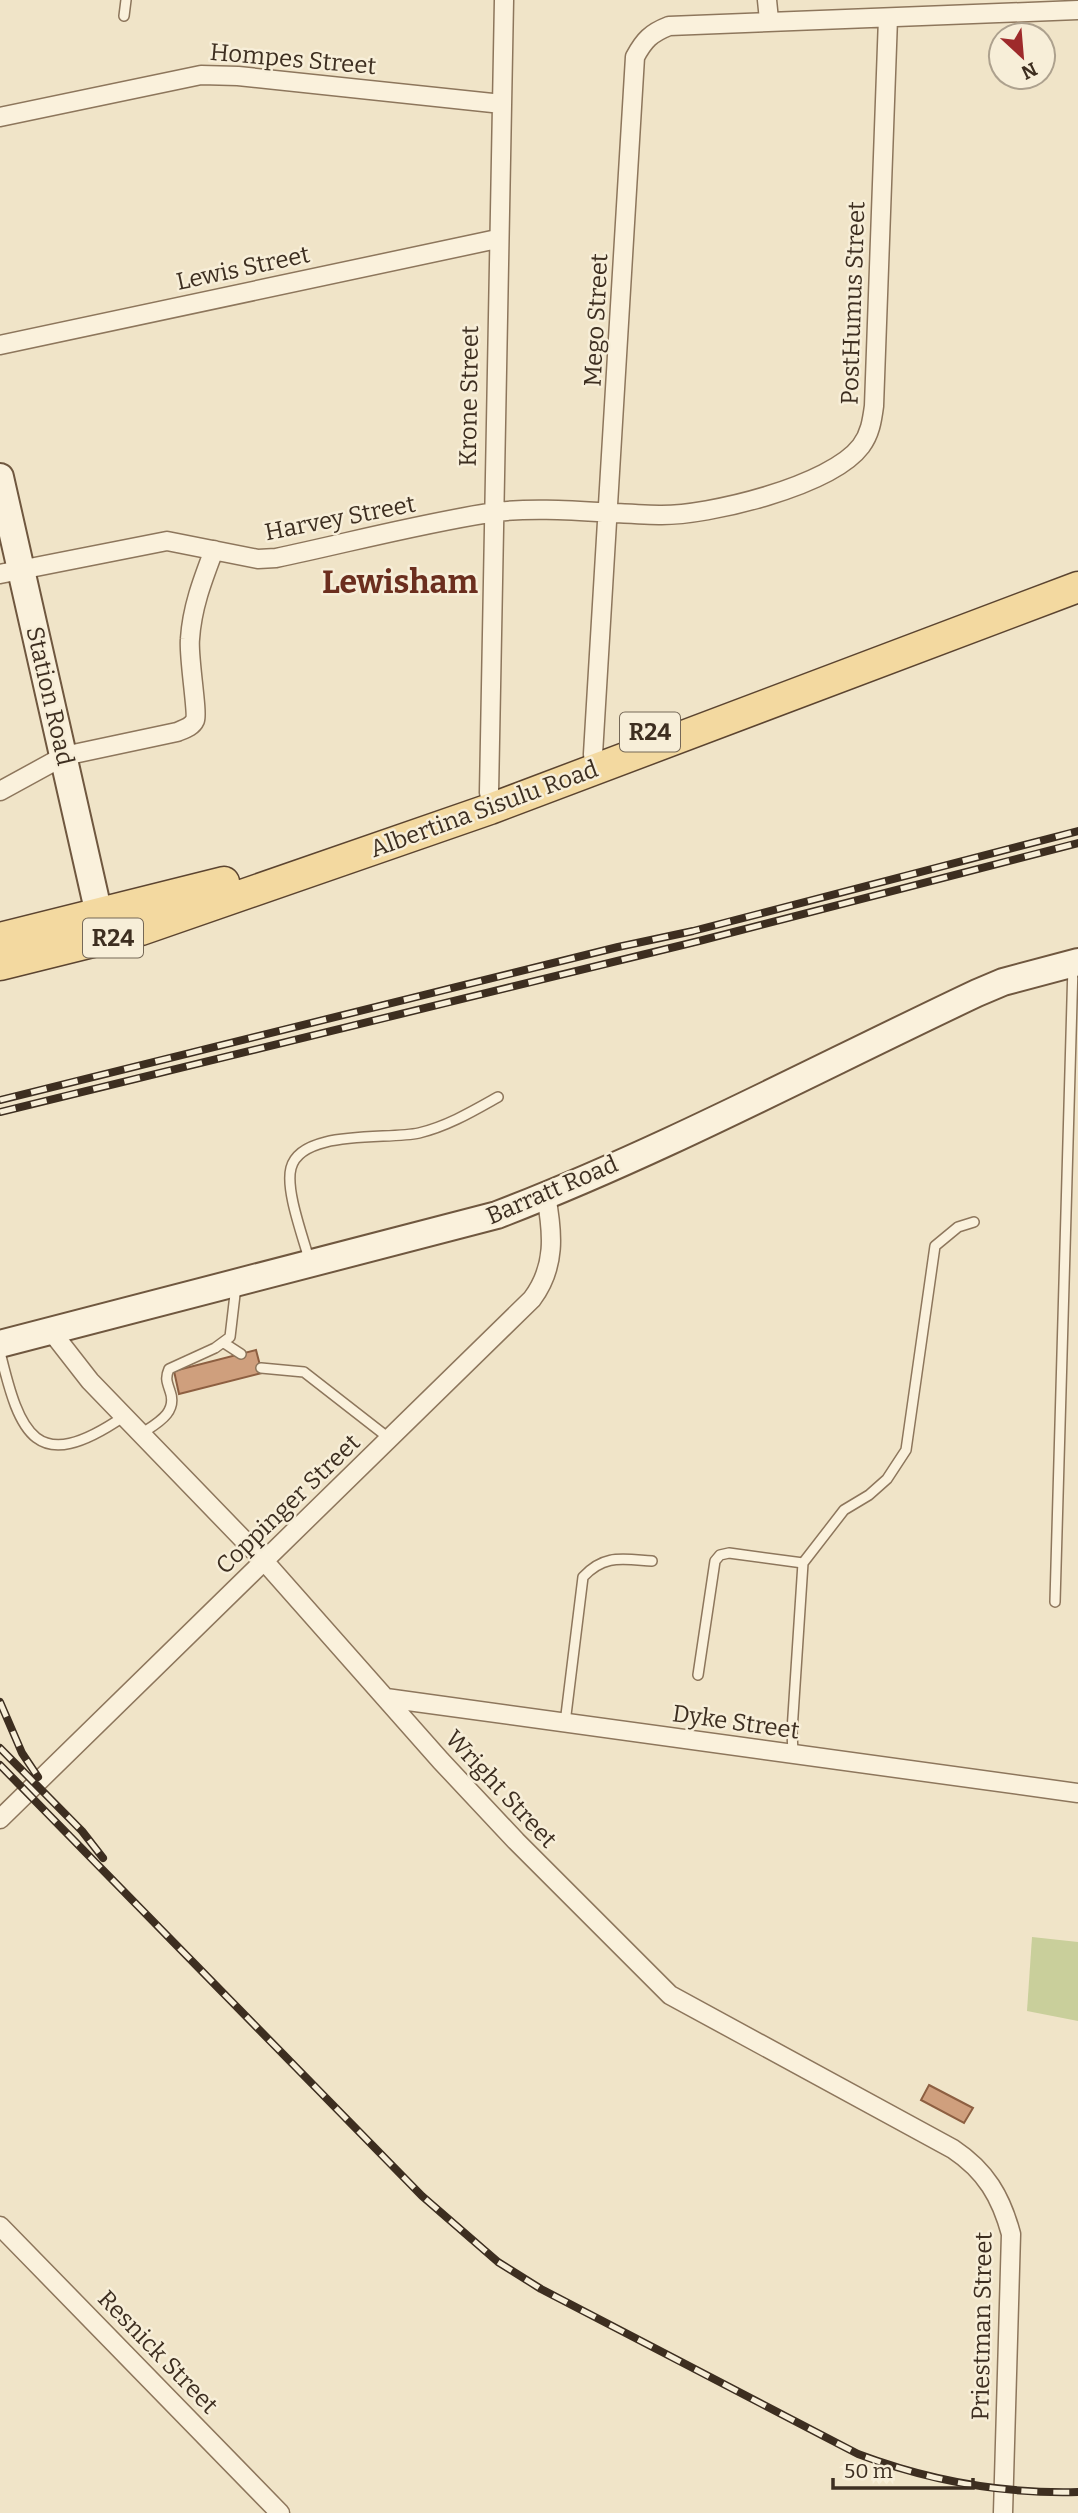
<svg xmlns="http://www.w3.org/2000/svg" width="1078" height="2513" viewBox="0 0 1078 2513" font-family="Bitter,serif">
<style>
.green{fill:#c9cf9b}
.building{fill:#cf9f7d;stroke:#8d5f41;stroke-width:2}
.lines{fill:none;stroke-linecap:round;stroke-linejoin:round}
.lane-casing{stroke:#8d765c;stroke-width:12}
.street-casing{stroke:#8d765c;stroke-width:21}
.secondary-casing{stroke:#6f573f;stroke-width:30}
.primary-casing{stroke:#5b4430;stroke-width:33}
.lane{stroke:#faf1dc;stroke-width:9}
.street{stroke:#faf1dc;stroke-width:18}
.secondary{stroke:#faf1dc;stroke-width:26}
.primary{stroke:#f3d9a0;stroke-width:30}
.rail-casing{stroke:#3d2e20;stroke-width:8}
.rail{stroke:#f7eed8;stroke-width:5;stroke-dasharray:16;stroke-linecap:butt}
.labels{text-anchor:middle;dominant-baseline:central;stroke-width:5;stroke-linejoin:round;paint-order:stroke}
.shield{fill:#f7eed8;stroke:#756857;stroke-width:2}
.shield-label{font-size:23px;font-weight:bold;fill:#3d2e20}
.street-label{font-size:24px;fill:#3d2e20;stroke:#f7eed8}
.district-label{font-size:32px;font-weight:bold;fill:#6b2e1e;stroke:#f7eed8}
</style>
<rect width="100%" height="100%" fill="#f0e4c8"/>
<!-- green -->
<path class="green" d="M 1032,1937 L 1078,1942 L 1078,2021 L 1027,2011 Z"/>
<!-- building -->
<path class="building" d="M 256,1350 L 262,1373 L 179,1394 L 174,1371 Z
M 929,2085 L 973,2108 L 964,2123 L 921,2100 Z"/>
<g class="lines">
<defs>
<path id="lane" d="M 124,16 L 126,0
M 310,1263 C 304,1239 285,1191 291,1168 C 301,1129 387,1140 419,1133 C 448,1126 473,1111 498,1097
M 224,1343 L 241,1354
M 0,1352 C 20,1435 36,1476 123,1417
M 261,1368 L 304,1372 L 390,1439
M 141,1434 C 157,1423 178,1413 170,1391 C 167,1382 165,1378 169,1369 L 215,1348 L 230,1337 L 236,1286
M 1055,1602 L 1073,965
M 698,1675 L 715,1561 L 720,1555 L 729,1553 L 803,1563
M 565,1723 L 583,1577 C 604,1554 622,1559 652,1561
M 793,1754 L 792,1731 L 803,1563 L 844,1510 L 869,1495 L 887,1479 L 906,1450 L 935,1246 L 958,1227 L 974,1222"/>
<path id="street" d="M 767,0 L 769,20
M 0,117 L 201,75 L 238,76 L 502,104
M 0,345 L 497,239
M 0,574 L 167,541 L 258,559 L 276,558 C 347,543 418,524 489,513 C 540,505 607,514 659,515 C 708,516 831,486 861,446 C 870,434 872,421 874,406 L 888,18
M 595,769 L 593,754 L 635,57 C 644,40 651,33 669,26 L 1078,10
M 0,791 L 64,756 L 177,732 C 184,729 192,727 195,720 C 198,712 188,655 190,639 C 192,607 203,579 214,550
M 489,793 L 504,0
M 51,1331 L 90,1381 L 265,1562 L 441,1761 L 516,1841 L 670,1995 L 953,2149 C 986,2171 1001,2197 1011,2234 L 1003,2513
M 386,1698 L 1078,1793
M 0,1819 L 532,1299 C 556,1267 553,1233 546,1196
M 0,2226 L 280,2513"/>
<path id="secondary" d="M 0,477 L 103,932
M 0,1344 L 497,1215 C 661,1152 818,1068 977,993 L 1003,982 L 1078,962"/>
<path id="primary" d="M 0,938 L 224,882
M 0,965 L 141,930 L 490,809 L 1078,587"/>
</defs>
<!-- lane casing -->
<use href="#lane" class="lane-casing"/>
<!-- street casing -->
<use href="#street" class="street-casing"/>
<!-- secondary casing -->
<use href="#secondary" class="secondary-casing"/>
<!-- primary casing -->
<use href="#primary" class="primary-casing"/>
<!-- lane -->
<use href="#lane" class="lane"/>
<!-- street -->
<use href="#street" class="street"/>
<!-- secondary -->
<use href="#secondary" class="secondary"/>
<!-- primary -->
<use href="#primary" class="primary"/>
<defs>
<path id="rail" d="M 0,1100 L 618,947 L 693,931 L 1078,831
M 0,1112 L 699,941 L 1078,843
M 0,1702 L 22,1753 L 38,1777
M 0,1748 L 82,1831 L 103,1858
M 0,1765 L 422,2196 L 498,2262 L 541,2289 L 858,2454 C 930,2481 1001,2494 1078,2492"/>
</defs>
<!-- rail casing -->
<use href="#rail" class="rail-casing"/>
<!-- rail -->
<use href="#rail" class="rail"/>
</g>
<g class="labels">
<!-- shield labels -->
<g class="shield">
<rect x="620" y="712.5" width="60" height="39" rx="5"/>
<rect x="83" y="918.5" width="60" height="39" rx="5"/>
</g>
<g class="shield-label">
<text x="650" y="732">R24</text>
<text x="113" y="938">R24</text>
</g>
<!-- street labels -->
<g class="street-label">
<text transform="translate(293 59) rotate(5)">Hompes Street</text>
<text transform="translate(243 268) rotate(-12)">Lewis Street</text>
<text transform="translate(853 303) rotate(-88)">PostHumus Street</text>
<text transform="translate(596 320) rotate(-87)">Mego Street</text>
<text transform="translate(469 396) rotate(-89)">Krone Street</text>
<text transform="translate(340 518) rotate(-11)">Harvey Street</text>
<text transform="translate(50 696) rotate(77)">Station Road</text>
<text transform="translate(484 809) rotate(-20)">Albertina Sisulu Road</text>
<text transform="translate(552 1190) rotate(-23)">Barratt Road</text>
<text transform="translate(288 1504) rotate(-44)">Coppinger Street</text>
<text transform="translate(736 1722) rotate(8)">Dyke Street</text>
<text transform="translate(501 1789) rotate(47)">Wright Street</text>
<text transform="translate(982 2326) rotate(-89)">Priestman Street</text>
<text transform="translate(158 2352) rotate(46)">Resnick Street</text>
</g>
<!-- district labels -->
<g class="district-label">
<text x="400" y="582">Lewisham</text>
</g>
</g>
<!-- north arrow -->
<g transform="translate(1022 56) rotate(154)"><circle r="33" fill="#f7eed8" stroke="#ada18e" stroke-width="2"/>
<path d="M0-5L12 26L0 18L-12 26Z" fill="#9e2a2b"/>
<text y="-10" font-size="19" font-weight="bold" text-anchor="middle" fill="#3d2e20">N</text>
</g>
<!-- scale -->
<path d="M833 2478v10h140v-10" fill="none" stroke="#3d2e20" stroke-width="3.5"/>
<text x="844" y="2478" font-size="21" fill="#3d2e20" stroke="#f7eed8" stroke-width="5" paint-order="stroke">50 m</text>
</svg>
